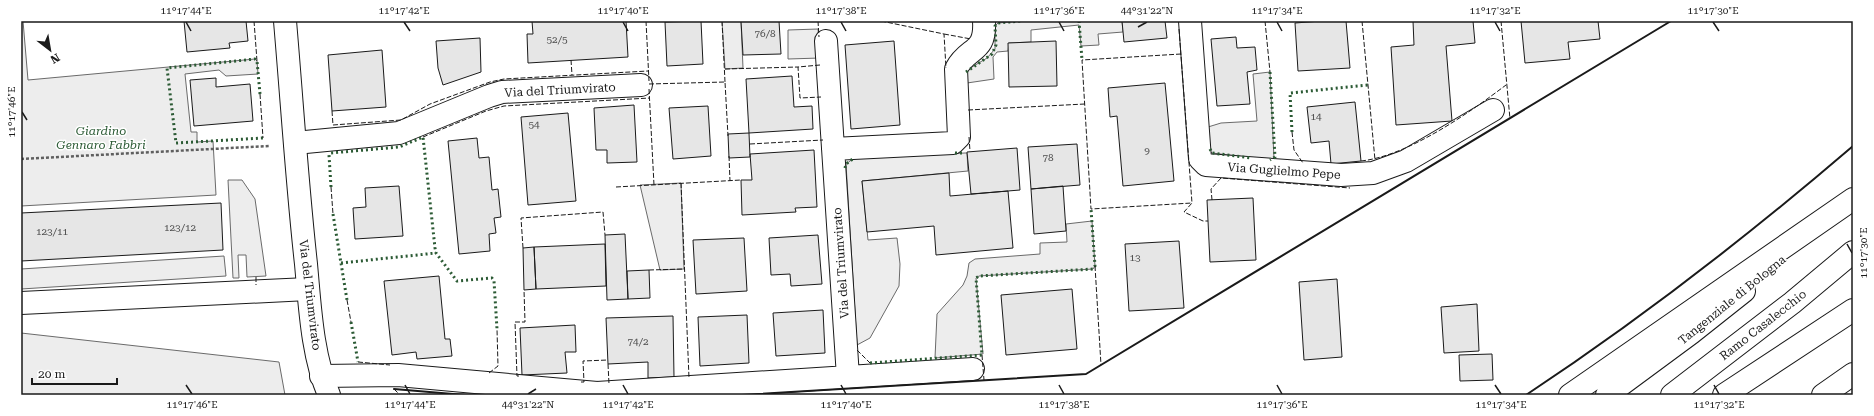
<svg xmlns="http://www.w3.org/2000/svg" width="1874" height="416" viewBox="0 0 1874 416" font-family="'Roboto Serif',serif">
<style>
.built{fill:#ededed;stroke:#6a6a6a}
.building{fill:#e6e6e6;stroke:#1a1a1a}
.lines{fill:none;stroke-linecap:round;stroke-linejoin:round}
.minor-casing{stroke:#1a1a1a;stroke-width:24}
.major-casing{stroke:#1a1a1a;stroke-width:24}
.highway-casing{stroke:#1a1a1a;stroke-width:24}
.path{stroke:#5f5f5f;stroke-width:2.5;stroke-dasharray:3 2;stroke-linecap:butt}
.minor{stroke:#fff;stroke-width:22}
.major{stroke:#fff;stroke-width:22}
.highway{stroke:#fff;stroke-width:22}
.hedge{stroke:#2b5a34;stroke-width:3;stroke-dasharray:2 3;stroke-linecap:butt}
.fence{stroke:#1a1a1a;stroke-width:1;stroke-dasharray:5 2;stroke-linecap:butt}
.wall{stroke:#1a1a1a;stroke-width:2}
.ticks{fill:none;stroke:#1a1a1a;stroke-width:1.5}
.labels{text-anchor:middle;dominant-baseline:central;stroke-width:3;stroke-linejoin:round;paint-order:stroke}
.number-label{font-size:10px;fill:#4d4d4d}
.street-label{font-size:12px;fill:#1a1a1a;stroke:#fff}
.park-label{font-size:12px;font-style:italic;fill:#2b5a34;stroke:#fff}
.neatline{fill:none;stroke:#1a1a1a;stroke-width:1.5}
.ticks-label{font-size:10px;text-anchor:middle;fill:#1a1a1a}
</style>
<rect width="100%" height="100%" fill="#fff"/>
<!-- built -->
<path class="built" d="M 21,21 L 23,21 L 28,80 L 255,59 L 257,61 L 258,74 L 226,76 L 219,70 L 185,74 L 191,132 L 197,132 L 197,142 L 213,141 L 216,195 L 21,206 Z
M 722,21 L 741,21 L 743,68 L 725,69 Z
M 1021,21 L 1122,21 L 1123,32 L 1098,34 L 1099,45 L 1081,46 L 1079,25 L 1031,30 L 1031,42 L 1009,43 L 1008,51 L 997,52 L 993,57 L 994,79 L 967,83 L 967,70 L 987,58 L 995,49 L 995,26 L 998,23 Z
M 818,29 L 820,58 L 788,59 L 788,30 Z
M 1270,72 L 1274,159 L 1271,160 L 1212,153 L 1210,151 L 1208,127 L 1221,123 L 1257,121 L 1253,74 Z
M 965,153 L 967,153 L 968,171 L 862,181 L 868,240 L 897,238 L 900,264 L 899,286 L 870,338 L 857,345 L 846,164 L 854,158 Z
M 228,180 L 242,180 L 255,199 L 266,276 L 247,277 L 246,255 L 238,255 L 239,278 L 233,278 Z
M 681,183 L 684,269 L 660,270 L 640,185 Z
M 1092,221 L 1095,266 L 1093,269 L 979,276 L 976,278 L 983,354 L 935,358 L 937,314 L 963,285 L 967,276 L 969,263 L 975,259 L 1040,254 L 1040,243 L 1067,242 L 1066,224 Z
M 224,256 L 226,276 L 21,289 L 21,269 Z
M 21,333 L 279,362 L 285,395 L 21,395 Z"/>
<!-- building -->
<path class="building" d="M 184,21 L 246,21 L 248,41 L 229,43 L 230,48 L 187,52 Z
M 532,21 L 626,21 L 628,57 L 528,63 L 527,34 L 533,34 Z
M 701,21 L 703,64 L 667,66 L 665,22 Z
M 741,21 L 779,21 L 781,54 L 743,55 Z
M 1122,21 L 1165,21 L 1167,38 L 1124,42 Z
M 1321,21 L 1346,21 L 1350,68 L 1298,71 L 1295,23 Z
M 1413,21 L 1473,21 L 1475,43 L 1446,46 L 1452,121 L 1396,125 L 1391,47 L 1414,45 Z
M 1521,21 L 1598,21 L 1600,39 L 1568,42 L 1570,59 L 1525,63 Z
M 1236,37 L 1237,48 L 1255,47 L 1257,70 L 1247,72 L 1250,104 L 1217,106 L 1211,39 Z
M 480,38 L 481,72 L 443,85 L 438,68 L 436,41 Z
M 894,41 L 900,125 L 851,129 L 845,45 Z
M 1056,41 L 1057,86 L 1009,87 L 1008,43 Z
M 382,50 L 386,107 L 332,111 L 328,55 Z
M 792,76 L 794,107 L 812,106 L 813,129 L 749,133 L 746,79 Z
M 216,78 L 216,87 L 250,84 L 253,121 L 194,126 L 190,80 Z
M 1165,83 L 1174,181 L 1123,186 L 1117,116 L 1110,117 L 1108,88 Z
M 1355,102 L 1361,161 L 1331,164 L 1329,141 L 1311,143 L 1307,107 Z
M 634,105 L 637,162 L 607,163 L 607,150 L 596,150 L 594,108 Z
M 708,106 L 711,156 L 673,159 L 669,108 Z
M 568,113 L 576,201 L 528,205 L 521,117 Z
M 749,133 L 750,157 L 729,158 L 728,134 Z
M 477,138 L 479,158 L 489,157 L 492,190 L 498,189 L 501,217 L 494,218 L 496,233 L 489,234 L 490,251 L 459,254 L 448,141 Z
M 1077,144 L 1080,185 L 1031,189 L 1028,147 Z
M 1017,148 L 1020,190 L 971,194 L 967,152 Z
M 814,150 L 817,207 L 795,208 L 796,212 L 742,215 L 741,180 L 752,180 L 750,154 Z
M 949,173 L 950,196 L 1008,191 L 1013,248 L 936,255 L 934,226 L 867,232 L 862,181 Z
M 399,186 L 403,236 L 355,239 L 353,208 L 366,207 L 365,188 Z
M 1063,186 L 1066,231 L 1034,234 L 1031,189 Z
M 1253,198 L 1256,260 L 1210,262 L 1207,200 Z
M 221,203 L 223,250 L 21,261 L 21,213 Z
M 625,234 L 628,299 L 607,300 L 605,235 Z
M 818,235 L 822,284 L 791,286 L 790,274 L 771,275 L 769,238 Z
M 744,238 L 747,291 L 696,294 L 693,240 Z
M 1179,241 L 1184,308 L 1129,311 L 1125,244 Z
M 605,244 L 606,286 L 536,289 L 534,247 Z
M 534,247 L 536,289 L 524,290 L 523,248 Z
M 649,270 L 650,298 L 628,299 L 627,271 Z
M 439,276 L 445,339 L 450,339 L 452,356 L 417,359 L 416,352 L 392,355 L 384,281 Z
M 1337,279 L 1342,357 L 1304,360 L 1299,282 Z
M 1072,289 L 1077,349 L 1006,355 L 1001,295 Z
M 1477,304 L 1479,351 L 1444,353 L 1441,307 Z
M 823,310 L 825,353 L 776,356 L 773,313 Z
M 747,315 L 749,363 L 700,366 L 698,317 Z
M 673,316 L 674,377 L 648,378 L 648,362 L 608,364 L 606,318 Z
M 575,325 L 576,352 L 565,352 L 567,373 L 522,375 L 520,328 Z
M 1492,354 L 1493,380 L 1460,381 L 1459,355 Z"/>
<g class="lines">
<defs>
<path id="minor" d="M 1190,21 L 1200,159 L 1206,165 L 1341,175 L 1373,173 L 1406,161 L 1493,110
M 826,41 L 848,377
M 295,143 L 399,133 L 489,96 L 502,92 L 641,85
M 833,149 L 953,143 L 959,137 L 956,69 C 968,46 986,54 984,21
M 21,303 L 308,289
M 321,376 L 398,375 L 597,393 L 973,369"/>
<path id="major" d="M 285,21 C 292,102 297,183 306,264 C 310,307 312,355 329,395"/>
<path id="highway" d="M 1570,395 L 1853,199
M 1607,395 L 1691,333 L 1744,291
M 1672,395 L 1792,303 L 1853,252
M 1724,395 L 1853,310
M 1823,395 L 1853,374"/>
</defs>
<!-- minor casing -->
<use href="#minor" class="minor-casing"/>
<!-- major casing -->
<use href="#major" class="major-casing"/>
<!-- highway casing -->
<use href="#highway" class="highway-casing"/>
<!-- path -->
<path class="path" d="M 21,159 L 269,146"/>
<!-- minor -->
<use href="#minor" class="minor"/>
<!-- major -->
<use href="#major" class="major"/>
<!-- highway -->
<use href="#highway" class="highway"/>
<!-- hedge -->
<path class="hedge" d="M 1079,21 L 1082,60
M 966,72 L 992,54 L 996,45 L 995,26 L 998,23 L 1021,21
M 1270,72 L 1275,157 L 1270,160
M 260,94 L 257,61 L 255,59 L 167,68 L 176,143 L 263,138
M 1292,132 L 1290,93 L 1368,85
M 1210,149 L 1212,153 L 1251,158
M 955,153 L 965,153
M 845,168 L 846,164 L 854,158
M 331,187 L 329,155 L 331,153 L 399,147 L 423,137 L 435,248 L 436,253 L 457,281 L 492,278 L 494,281 L 497,329
M 333,214 L 347,300
M 341,263 L 436,253
M 351,322 L 358,362
M 870,363 L 982,355 L 976,278 L 979,276 L 1093,269 L 1095,266 L 1091,209"/>
<!-- fence -->
<path class="fence" d="M 254,21 L 257,61
M 646,21 L 649,81
M 722,21 L 725,82
M 818,21 L 819,37
M 881,21 L 944,34 L 946,68
M 1265,21 L 1270,72
M 1362,21 L 1375,160
M 1501,21 L 1510,119
M 1179,29 L 1192,203 L 1184,212 L 1203,221 L 1208,221
M 944,34 L 971,39
M 1181,54 L 1082,60 L 1091,209 L 1192,203
M 571,60 L 572,75
M 820,65 L 798,67 L 800,98 L 821,97
M 725,69 L 798,67
M 649,84 L 725,82 L 728,136
M 649,89 L 654,185
M 260,94 L 263,138
M 968,110 L 1085,104
M 332,111 L 333,125 L 401,120 L 430,104 L 490,82 L 504,79 L 648,71
M 1292,132 L 1294,150 L 1303,163
M 423,137 L 486,111 L 504,106 L 650,98
M 969,137 L 970,151
M 750,144 L 823,140
M 729,156 L 730,181
M 1361,161 C 1408,156 1469,113 1506,85
M 681,183 L 689,378
M 331,187 L 333,214
M 616,187 L 741,180
M 1212,200 L 1211,189 L 1221,178 L 1350,188
M 523,248 L 521,218 L 603,212 L 605,235
M 1095,266 L 1101,365
M 649,270 L 684,269
M 256,277 L 256,285
M 347,300 L 351,322
M 857,350 L 870,363
M 982,355 L 984,380
M 358,362 L 390,365
M 608,364 L 609,384
M 489,373 L 498,366 L 497,329
M 519,376 L 517,376 L 515,322 L 525,322 L 524,290
M 581,382 L 584,382 L 583,361 L 608,360
M 394,389 L 400,395"/>
<!-- wall -->
<path class="wall" d="M 394,389 L 465,395
M 742,395 L 1086,374 L 1671,21
M 1526,395 C 1641,319 1748,236 1853,146"/>
</g>
<!-- ticks -->
<path class="ticks" d="M 186,22 L 191,31M 404,22 L 410,31M 623,22 L 628,31M 841,22 L 846,31M 1059,22 L 1064,31M 1277,22 L 1282,31M 1495,22 L 1500,31M 1713,22 L 1719,31M 1138,27 L 1147,22M 22,112 L 27,120M 1847,244 L 1852,253M 186,385 L 192,394M 405,385 L 410,394M 623,385 L 628,394M 841,385 L 846,394M 1059,385 L 1064,394M 1277,385 L 1282,394M 1495,385 L 1501,394M 1714,385 L 1719,394M 528,394 L 536,389"/>
<g class="labels">
<!-- number labels -->
<g class="number-label">
<text x="765" y="33">76/8</text>
<text x="557" y="39">52/5</text>
<text x="1316" y="116">14</text>
<text x="534" y="124">54</text>
<text x="1147" y="150">9</text>
<text x="1048" y="157">78</text>
<text x="180" y="227">123/12</text>
<text x="52" y="231">123/11</text>
<text x="1135" y="257">13</text>
<text x="638" y="341">74/2</text>
</g>
<!-- street labels -->
<g class="street-label">
<text transform="translate(560 90) rotate(-3)">Via del Triumvirato</text>
<text transform="translate(1284 171) rotate(4)">Via Guglielmo Pepe</text>
<text transform="translate(841 263) rotate(-94)">Via del Triumvirato</text>
<text transform="translate(310 295) rotate(83)">Via del Triumvirato</text>
<text transform="translate(1732 300) rotate(-39)">Tangenziale di Bologna</text>
<text transform="translate(1763 325) rotate(-38)">Ramo Casalecchio</text>
</g>
<!-- park labels -->
<g class="park-label">
<text x="101" y="131">Giardino<tspan x="101" dy="14">Gennaro Fabbri</tspan></text>
</g>
</g>
<!-- border -->
<rect width="1874" height="416" fill="none" stroke="#ffffff" stroke-width="44"/>
<!-- north arrow -->
<g transform="translate(50 50) rotate(149)" stroke="#ffffff" stroke-width="3" paint-order="stroke">
<path d="M0-3L7 15L0 10L-7 15Z" fill="#1a1a1a"/>
<text y="-6" font-size="11" font-weight="bold" text-anchor="middle" fill="#1a1a1a">N</text>
</g>
<!-- scale -->
<path d="M32 378v6h85v-6" fill="none" stroke="#1a1a1a" stroke-width="2"/>
<text x="38" y="378" font-size="12" fill="#1a1a1a" stroke="#ffffff" stroke-width="3" paint-order="stroke">20 m</text>
<rect x="22" y="22" width="1830" height="372" class="neatline"/>
<g class="ticks-label">
<text x="186" y="14">11°17'44"E</text>
<text x="404" y="14">11°17'42"E</text>
<text x="623" y="14">11°17'40"E</text>
<text x="841" y="14">11°17'38"E</text>
<text x="1059" y="14">11°17'36"E</text>
<text x="1147" y="14">44°31'22"N</text>
<text x="1277" y="14">11°17'34"E</text>
<text x="1495" y="14">11°17'32"E</text>
<text x="1713" y="14">11°17'30"E</text>
<text transform="translate(11 112) rotate(-90)" y="4">11°17'46"E</text>
<text transform="translate(1863 253) rotate(-90)" y="4">11°17'30"E</text>
<text x="192" y="408">11°17'46"E</text>
<text x="410" y="408">11°17'44"E</text>
<text x="528" y="408">44°31'22"N</text>
<text x="628" y="408">11°17'42"E</text>
<text x="846" y="408">11°17'40"E</text>
<text x="1064" y="408">11°17'38"E</text>
<text x="1282" y="408">11°17'36"E</text>
<text x="1501" y="408">11°17'34"E</text>
<text x="1719" y="408">11°17'32"E</text>
</g>
</svg>
